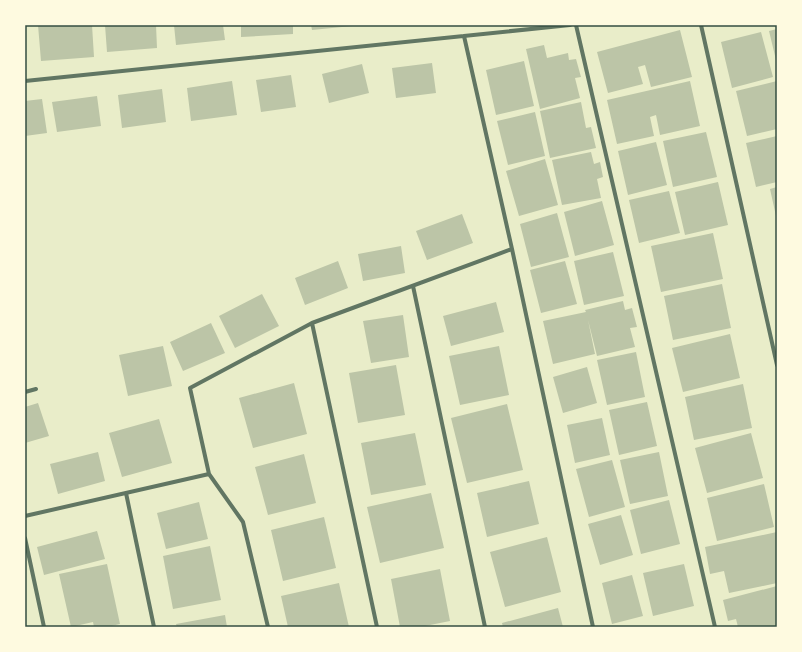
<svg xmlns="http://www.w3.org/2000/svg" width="802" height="652" viewBox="0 0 802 652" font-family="'Sofia Sans Condensed',sans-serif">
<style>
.building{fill:#bcc5a7}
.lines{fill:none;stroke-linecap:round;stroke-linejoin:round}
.minor{stroke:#617663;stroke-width:4}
.neatline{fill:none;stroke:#344e41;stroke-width:1.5}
</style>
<rect width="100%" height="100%" fill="#e9edc9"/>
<!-- building -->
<path class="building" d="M 38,25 L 92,25 L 94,57 L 41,61 Z
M 105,25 L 156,25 L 157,48 L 107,52 Z
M 174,25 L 223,25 L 225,40 L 176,45 Z
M 241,25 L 293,25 L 293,34 L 241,37 Z
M 311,25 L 352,25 L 352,26 L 312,30 Z
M 777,29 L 777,60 L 776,60 L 769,31 Z
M 680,30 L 692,77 L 651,87 L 645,65 L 638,67 L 643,84 L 608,93 L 597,52 Z
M 761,32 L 773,77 L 732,88 L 721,42 Z
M 544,45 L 547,58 L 568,53 L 569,60 L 576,59 L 581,77 L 575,78 L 580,98 L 540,109 L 526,49 Z
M 524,61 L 534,106 L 496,115 L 486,70 Z
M 432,63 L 436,93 L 396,98 L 392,68 Z
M 362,64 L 369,93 L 329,103 L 322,74 Z
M 291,75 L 296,107 L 261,112 L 256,80 Z
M 232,81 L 237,115 L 191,121 L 187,88 Z
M 690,81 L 700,126 L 660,135 L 656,115 L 650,117 L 654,136 L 617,144 L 607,100 Z
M 777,81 L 777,129 L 747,136 L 736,91 Z
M 162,89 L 166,122 L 122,128 L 118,95 Z
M 97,96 L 101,126 L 57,132 L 52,102 Z
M 42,99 L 47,133 L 25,136 L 25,101 Z
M 581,102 L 586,128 L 591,127 L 596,148 L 550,158 L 540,111 Z
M 535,112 L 545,156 L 508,165 L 497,121 Z
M 706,132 L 717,177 L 673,187 L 663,141 Z
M 777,136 L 777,182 L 756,187 L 746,143 Z
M 656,142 L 667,185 L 628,195 L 618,151 Z
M 591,152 L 594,164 L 600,162 L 603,177 L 597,179 L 601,198 L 562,205 L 552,160 Z
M 545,159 L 558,205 L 519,216 L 506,171 Z
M 718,182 L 728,225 L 685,235 L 675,192 Z
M 777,187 L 777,216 L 776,216 L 770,189 Z
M 669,191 L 680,233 L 639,243 L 629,200 Z
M 602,201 L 614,245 L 575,256 L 564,212 Z
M 557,213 L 569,257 L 531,267 L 520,224 Z
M 462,214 L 473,243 L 427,260 L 416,231 Z
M 713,233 L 723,279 L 661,292 L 651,246 Z
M 401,246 L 405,273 L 363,281 L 358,254 Z
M 613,252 L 624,296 L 584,305 L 574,261 Z
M 338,261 L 348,288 L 305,305 L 295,278 Z
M 565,261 L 577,304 L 541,313 L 530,270 Z
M 722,284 L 731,328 L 673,340 L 664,296 Z
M 262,294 L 279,326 L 235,348 L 219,316 Z
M 623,301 L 625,310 L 632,308 L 637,327 L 630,328 L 635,347 L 597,356 L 588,320 L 595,354 L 553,364 L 543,321 L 586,312 L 585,310 Z
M 496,302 L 504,332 L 451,346 L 443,316 Z
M 403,315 L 409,357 L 371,363 L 363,321 Z
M 211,323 L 225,353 L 183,371 L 170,342 Z
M 730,334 L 740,378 L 683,392 L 672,348 Z
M 163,346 L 172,386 L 128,396 L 119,355 Z
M 499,346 L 509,395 L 460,405 L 449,356 Z
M 636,352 L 645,397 L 607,405 L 597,360 Z
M 396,365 L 405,415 L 358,423 L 349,373 Z
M 587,367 L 597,403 L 563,413 L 553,377 Z
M 294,383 L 307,434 L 253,448 L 239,398 Z
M 743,384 L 752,428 L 694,440 L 685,397 Z
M 647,402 L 657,446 L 619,455 L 609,410 Z
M 38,403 L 49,436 L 25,443 L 25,407 Z
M 507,404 L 523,470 L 467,483 L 451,418 Z
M 602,418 L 610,455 L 575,463 L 567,425 Z
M 159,419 L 172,463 L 122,477 L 109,433 Z
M 415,433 L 426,485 L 371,495 L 361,443 Z
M 751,433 L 763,478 L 707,493 L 695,448 Z
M 98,452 L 105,481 L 58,494 L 50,464 Z
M 659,452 L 668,496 L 630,504 L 620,460 Z
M 304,454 L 316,503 L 268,515 L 255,467 Z
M 612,460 L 625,507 L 589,517 L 576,469 Z
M 529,481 L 539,524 L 487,537 L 477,493 Z
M 764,484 L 774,527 L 717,541 L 707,498 Z
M 431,493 L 444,548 L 380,563 L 367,507 Z
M 669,500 L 680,544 L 641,554 L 630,510 Z
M 199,502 L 208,539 L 166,549 L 157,513 Z
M 621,515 L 633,555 L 600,565 L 588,524 Z
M 324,517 L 336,568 L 283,581 L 271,530 Z
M 97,531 L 105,559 L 44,575 L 37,547 Z
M 777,532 L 777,583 L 729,593 L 724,571 L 710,574 L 705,547 Z
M 547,537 L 561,592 L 505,607 L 490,552 Z
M 210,546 L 221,600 L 173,609 L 163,556 Z
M 107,564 L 120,624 L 107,627 L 94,627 L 93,622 L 71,627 L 59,574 Z
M 684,564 L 694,606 L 653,616 L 643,573 Z
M 440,569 L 450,621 L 420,627 L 400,627 L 391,579 Z
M 632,575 L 643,616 L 612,624 L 602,583 Z
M 339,583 L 349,627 L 288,627 L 281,596 Z
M 777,586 L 777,627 L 738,627 L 736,619 L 728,621 L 723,600 Z
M 558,608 L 563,627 L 503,627 L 502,623 Z
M 225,615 L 227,627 L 177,627 L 176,624 Z"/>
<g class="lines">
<!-- minor -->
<path class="minor" d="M 576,25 L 715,627
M 701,25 L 777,365
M 464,36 L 512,249 L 593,627
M 25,81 L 570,25
M 413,286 L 485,627
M 312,323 L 377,627
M 25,392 L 36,389
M 126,493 L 154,627
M 25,516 L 209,474
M 25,538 L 44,627
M 268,627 L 243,522 L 209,474 L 190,388 L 312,323 L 512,249"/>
</g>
<!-- border -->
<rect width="802" height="652" fill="none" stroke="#fefae0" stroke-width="52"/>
<rect x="26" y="26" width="750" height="600" class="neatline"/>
</svg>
